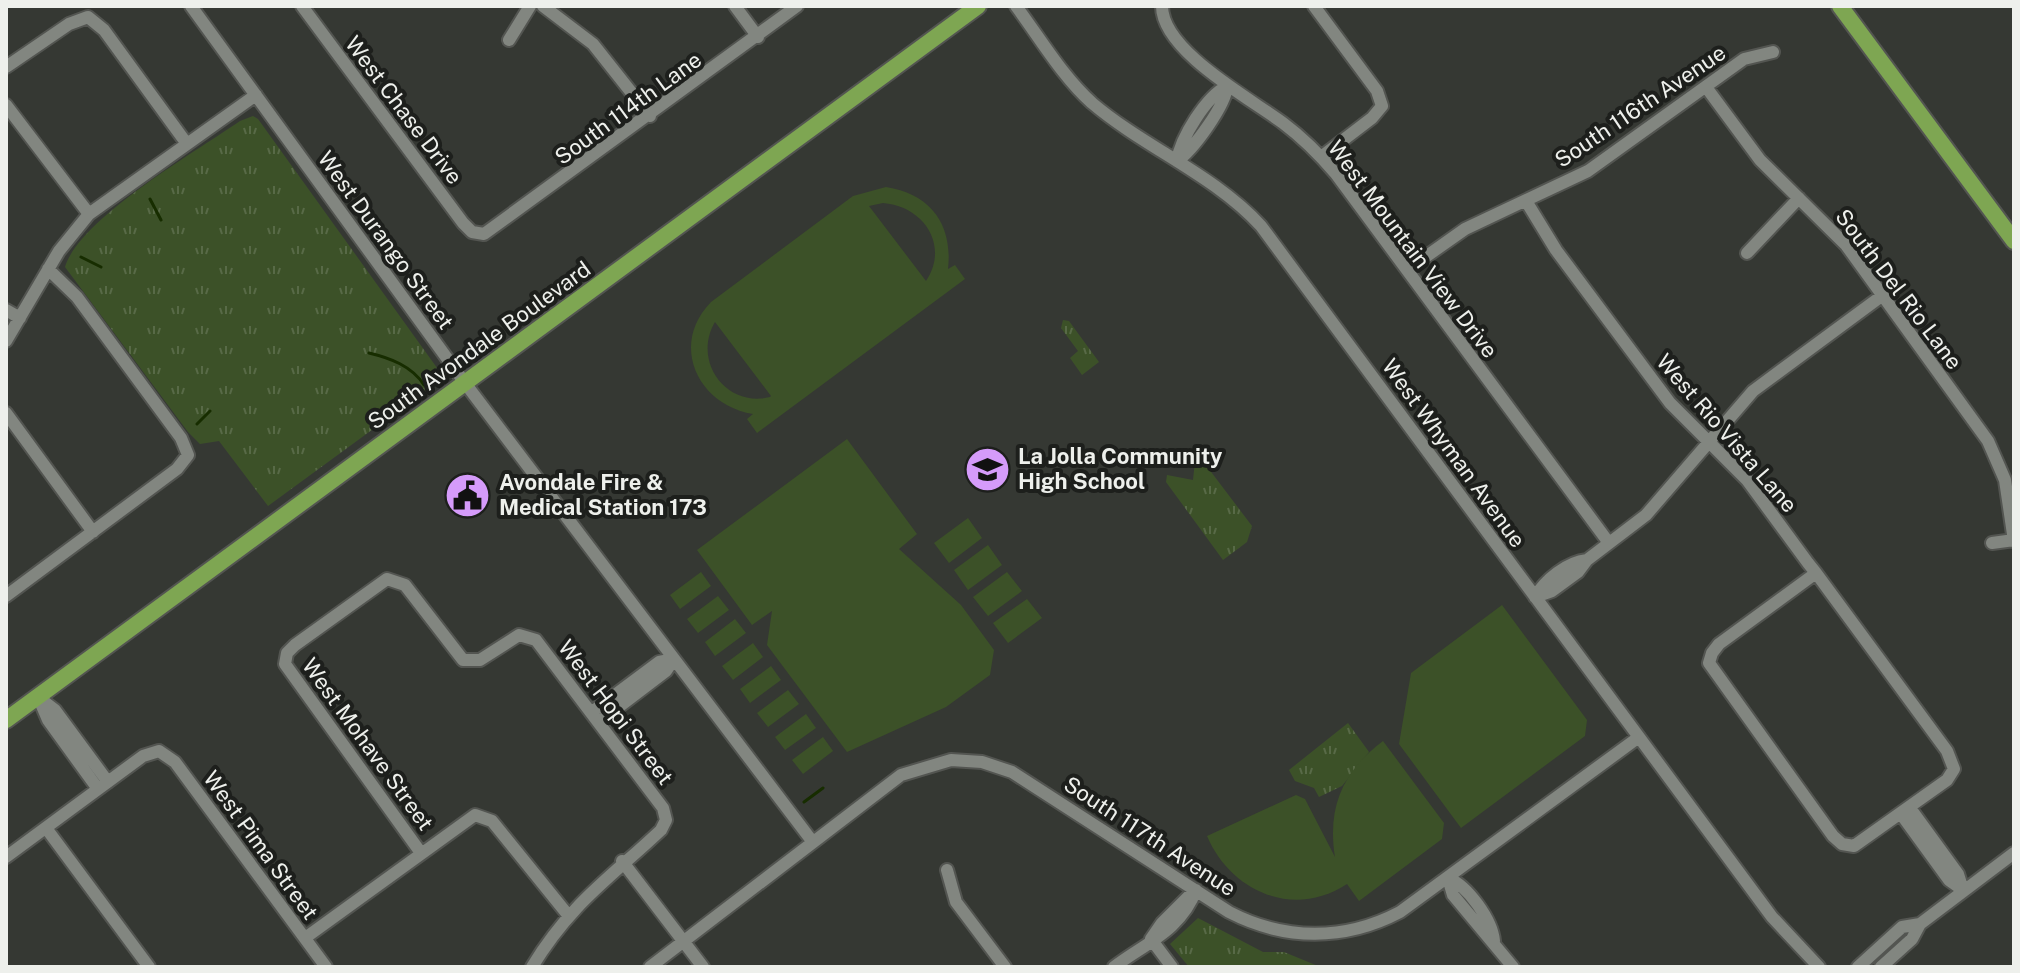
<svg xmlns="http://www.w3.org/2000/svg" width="2020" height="973" viewBox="0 0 2020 973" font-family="'Public Sans',sans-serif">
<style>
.grass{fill:url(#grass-tufts)}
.pitch{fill:#3c5128;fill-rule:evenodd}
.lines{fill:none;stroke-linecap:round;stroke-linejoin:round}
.stream{stroke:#172d00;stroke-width:3}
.minor-casing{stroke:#535551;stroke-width:16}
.major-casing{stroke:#535551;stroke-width:20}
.minor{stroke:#828680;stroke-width:12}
.major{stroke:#7ea652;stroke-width:16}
.labels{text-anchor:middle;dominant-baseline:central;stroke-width:8;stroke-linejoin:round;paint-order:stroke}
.street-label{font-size:22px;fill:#eef0ec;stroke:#1d1f1c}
.poi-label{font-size:22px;font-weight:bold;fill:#eef0ec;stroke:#1d1f1c;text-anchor:start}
</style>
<defs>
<pattern id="grass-tufts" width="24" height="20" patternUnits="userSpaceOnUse" patternTransform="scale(2)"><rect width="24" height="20" fill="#3c5128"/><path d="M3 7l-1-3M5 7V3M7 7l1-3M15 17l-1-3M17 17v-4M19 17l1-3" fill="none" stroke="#586a47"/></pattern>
</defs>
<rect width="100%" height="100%" fill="#353833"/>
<!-- grass -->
<path class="grass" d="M 253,116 L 258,119 L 440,372 L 436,383 L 268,506 L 219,441 L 200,444 L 188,432 L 65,267 C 80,218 197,151 240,121 Z
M 1063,320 L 1069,321 L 1099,362 L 1082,375 L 1070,358 L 1078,351 L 1061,328 Z
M 1196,452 L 1252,526 L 1247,542 L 1223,560 L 1166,482 L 1167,475 L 1193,480 Z
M 1348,723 L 1369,752 L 1342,786 L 1319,797 L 1314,788 L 1295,781 L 1289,770 Z
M 1198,918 L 1263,952 L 1284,952 L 1318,966 L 1189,967 L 1170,944 Z"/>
<!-- pitch -->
<path class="pitch" d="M 886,187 C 931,194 953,225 948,269 L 955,265 L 965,279 L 757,433 L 747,419 L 753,414 C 698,405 669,345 711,302 L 853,196 ZM 883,203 C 923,206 950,245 926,281 L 869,206 ZM 715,322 L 771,396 L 770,397 C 726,408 692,361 715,322 Z
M 847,439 L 917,534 L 899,549 L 961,605 L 994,650 L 990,675 L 946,707 L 847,752 L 767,645 L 772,611 L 752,625 L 697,550 Z
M 968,518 L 982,538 L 949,563 L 934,543 Z
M 988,545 L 1002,565 L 968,590 L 954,570 Z
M 701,572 L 711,586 L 680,609 L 670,595 Z
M 1007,572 L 1022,591 L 988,616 L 973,597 Z
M 718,596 L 729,610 L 698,633 L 687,619 Z
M 1027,599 L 1042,618 L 1008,643 L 993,623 Z
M 1502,605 L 1587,720 L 1585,736 L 1461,828 L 1399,744 L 1411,673 Z
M 735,619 L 746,633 L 715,656 L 705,642 Z
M 753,643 L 763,657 L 733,680 L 722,666 Z
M 771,666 L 781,680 L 750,703 L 740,689 Z
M 788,690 L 799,704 L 768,727 L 757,713 Z
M 806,714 L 816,728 L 785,750 L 775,737 Z
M 823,737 L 833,751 L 803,774 L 792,760 Z
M 1383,741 L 1444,823 L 1442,839 L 1359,901 L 1347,884 C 1294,919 1231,892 1207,836 L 1296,795 L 1305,799 L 1335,857 C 1327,807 1343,771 1383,741 Z"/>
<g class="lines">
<!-- stream -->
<path class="stream" d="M 150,199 L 161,220
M 81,257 L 101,267
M 369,353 C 390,358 412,366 424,385
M 197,424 L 210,411
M 804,802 L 823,788"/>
<defs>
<path id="minor" d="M 191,6 L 465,383 L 812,841
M 302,6 L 463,223 L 472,232 L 484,234 L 797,6
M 543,6 L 593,44 L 650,116
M 735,6 L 758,37
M 1016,6 C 1040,38 1062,76 1092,103 C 1145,148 1213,174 1261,226 L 1772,917 L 1819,967
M 1162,6 C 1162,51 1251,99 1283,123 C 1303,138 1320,155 1336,174 L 1609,543
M 1314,6 L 1377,91 L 1382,106 L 1372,118 L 1321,157
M 509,40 L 530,6
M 6,67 L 69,24 L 88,17 L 104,30 L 187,144
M 1706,87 L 1760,160 L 1846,245 L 1988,441 L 2005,480 L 2014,541
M 6,105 L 89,214
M 1177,161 C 1193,150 1226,105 1227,86
M 1177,161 C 1181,137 1206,97 1227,86
M 1526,201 L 1556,250 L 1670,403 L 1747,480 L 1808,563 L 1816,573 L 1947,751 L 1954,769 L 1947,780 L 1854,846 L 1842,844 L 1833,836 L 1709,663 L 1712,653 L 1719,644 L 1816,573
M 1747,253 L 1799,198
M 1407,270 L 1465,229 L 1588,171 L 1744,59 L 1773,52
M 6,310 L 20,318
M 6,341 L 59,251 L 89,214 L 256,95
M 6,413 L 93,532
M 1992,543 L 2014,540
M 6,596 L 177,469 L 188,455 L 181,438 L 77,297 L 48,269
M 1535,597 L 1552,591 L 1578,572 L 1587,560 L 1646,515 L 1753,391 L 1883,295
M 1535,597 C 1545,580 1567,562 1587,560
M 38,697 L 55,710 L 108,782
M 39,699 L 48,720 L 98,789
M 592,712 L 659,662 L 674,659
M 599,722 L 666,671 L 674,659
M 1910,808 L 1958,874 L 1963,890
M 1901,814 L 1949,880 L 1963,890
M 46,828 L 149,967
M 421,853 L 285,664 L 287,653 L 295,645 L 387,579 L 405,585 L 463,660 L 480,660 L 519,635 L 536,640 L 663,808 L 666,820 L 661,830 C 609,879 571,903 532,967
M 6,857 L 143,756 L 159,751 L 175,762 L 326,967
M 622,861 L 703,967
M 947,870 L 956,902 L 1005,967
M 1448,878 L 1453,895 L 1513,967
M 1448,878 C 1468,886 1492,920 1494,941
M 305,938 L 475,815 L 492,821 L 568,915
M 1151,939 L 1162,923 L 1193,892
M 1151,939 L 1172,967
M 650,967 L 901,775 L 951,760 L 982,762 L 1012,772 L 1229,912 C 1285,941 1345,941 1400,912 L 1639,737
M 1114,967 C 1146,943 1181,930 1196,890
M 1858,967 L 1902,927 L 1920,924
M 1881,967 L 1912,939 L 1920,924 L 2014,853"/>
<path id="major" d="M 1840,6 L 2014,241
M 6,720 L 978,6"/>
</defs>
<!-- minor casing -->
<use href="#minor" class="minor-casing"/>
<!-- major casing -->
<use href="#major" class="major-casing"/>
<!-- minor -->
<use href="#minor" class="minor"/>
<!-- major -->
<use href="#major" class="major"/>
</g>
<!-- icons -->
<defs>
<symbol id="school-disc" viewBox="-11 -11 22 22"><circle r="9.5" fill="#d59bfa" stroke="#1d1f1c"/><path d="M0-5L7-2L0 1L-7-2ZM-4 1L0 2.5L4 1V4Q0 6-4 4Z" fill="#111"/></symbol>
<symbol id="civic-disc" viewBox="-11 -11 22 22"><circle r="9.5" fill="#d59bfa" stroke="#1d1f1c"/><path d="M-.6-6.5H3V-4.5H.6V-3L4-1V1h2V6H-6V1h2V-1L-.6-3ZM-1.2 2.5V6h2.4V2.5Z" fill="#111"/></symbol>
</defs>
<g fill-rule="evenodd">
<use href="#school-disc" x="962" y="444" width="51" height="51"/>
<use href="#civic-disc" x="442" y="470" width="51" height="51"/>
</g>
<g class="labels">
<!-- street labels -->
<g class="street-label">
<text transform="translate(1640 106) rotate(-34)">South 116th Avenue</text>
<text transform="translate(628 108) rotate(-36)">South 114th Lane</text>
<text transform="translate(404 110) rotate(53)">West Chase Drive</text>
<text transform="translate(386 240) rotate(54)">West Durango Street</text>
<text transform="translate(1413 249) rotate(53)">West Mountain View Drive</text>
<text transform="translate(1899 289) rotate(53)">South Del Rio Lane</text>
<text transform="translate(479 345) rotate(-36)">South Avondale Boulevard</text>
<text transform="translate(1727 433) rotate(49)">West Rio Vista Lane</text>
<text transform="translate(1454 453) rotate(54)">West Whyman Avenue</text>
<text transform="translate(616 712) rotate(53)">West Hopi Street</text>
<text transform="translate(368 744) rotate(54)">West Mohave Street</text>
<text transform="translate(1150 836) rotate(33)">South 117th Avenue</text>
<text transform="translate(261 845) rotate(54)">West Pima Street</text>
</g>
<!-- poi labels -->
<g class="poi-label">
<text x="1018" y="456">La Jolla Community<tspan x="1018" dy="25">High School</tspan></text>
<text x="499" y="482">Avondale Fire &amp;<tspan x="499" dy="25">Medical Station 173</tspan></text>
</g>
</g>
<!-- border -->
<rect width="2020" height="973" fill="none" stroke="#eef0ec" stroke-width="16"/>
</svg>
